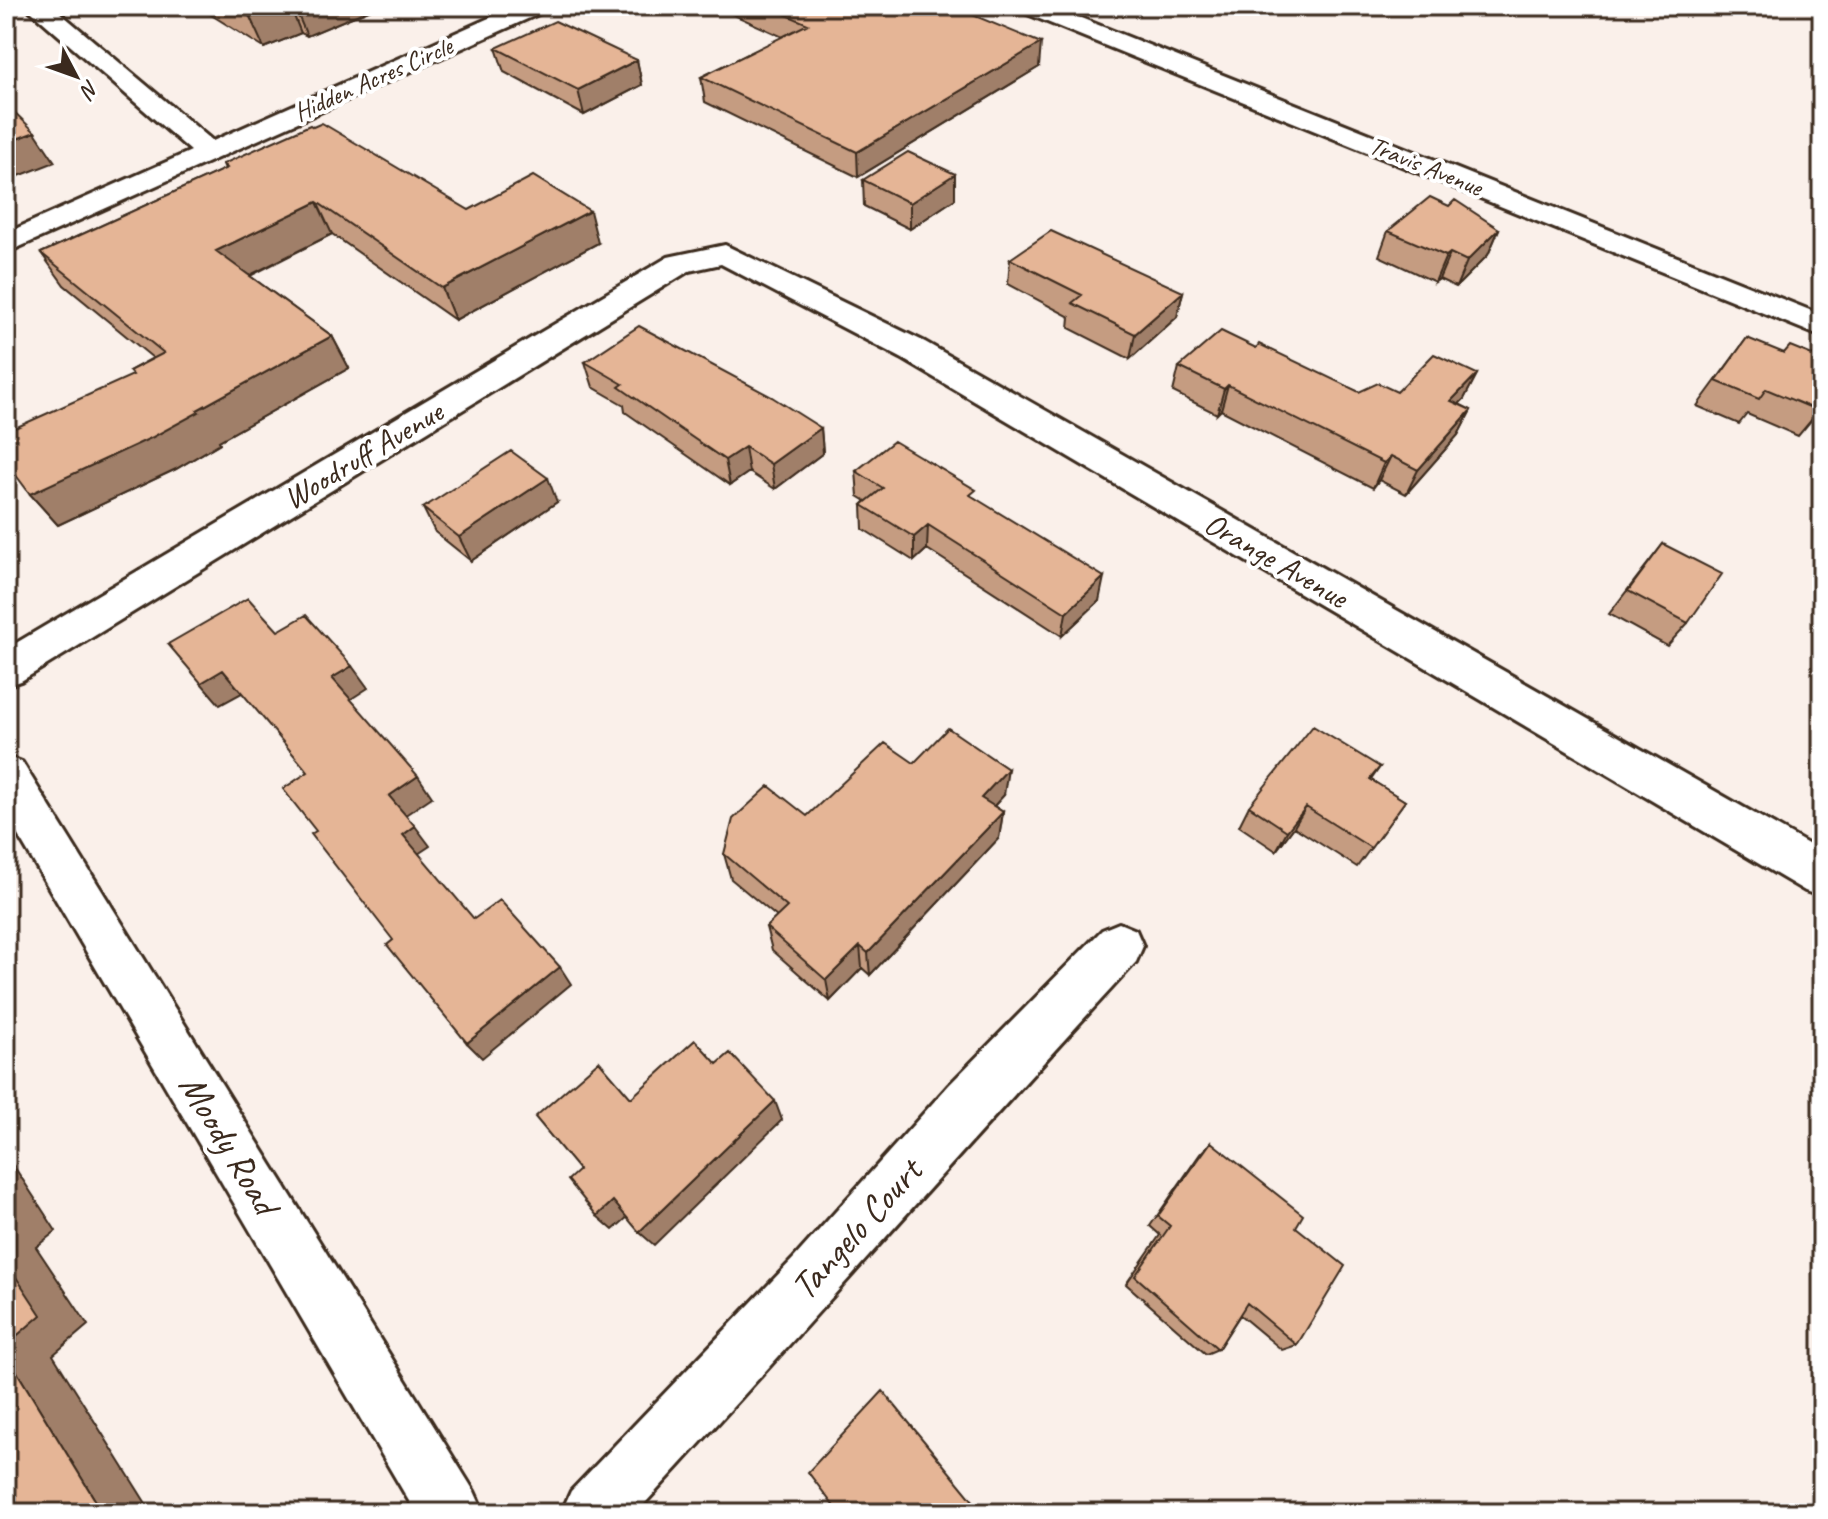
<svg xmlns="http://www.w3.org/2000/svg" width="1828" height="1519" viewBox="0 0 1828 1519" font-family="Caveat,sans-serif">
<style>
.lines{fill:none;stroke-linecap:round;stroke-linejoin:round}
.minor-casing{stroke:#3b2a1e;stroke-width:6}
.tertiary-casing{stroke:#3b2a1e;stroke-width:6}
.minor{fill:#fff;fill-rule:evenodd}
.tertiary{fill:#fff;fill-rule:evenodd}
.wall{fill:#c59c81;stroke:#3b2a1e;stroke-width:2}
.shaded-wall{fill:#a07f69;stroke:#3b2a1e;stroke-width:2}
.building{fill:#e5b596;stroke:#3b2a1e;stroke-width:2}
.labels{text-anchor:middle;dominant-baseline:central;stroke-width:8;stroke-linejoin:round;paint-order:stroke}
.far-street-label{font-size:26px;fill:#3b2a1e;stroke:#fff}
.street-label{font-size:32px;fill:#3b2a1e;stroke:#fff}
.near-street-label{font-size:38px;fill:#3b2a1e;stroke:#fff}
</style>
<rect width="100%" height="100%" fill="#faf0ea"/>
<filter id="ink" filterUnits="userSpaceOnUse"><feTurbulence type="fractalNoise" baseFrequency=".0125" numOctaves="2"/><feDisplacementMap in="SourceGraphic" scale="16" xChannelSelector="R" yChannelSelector="G"/><feConvolveMatrix kernelMatrix="1 2 1 2 8 2 1 2 1" color-interpolation-filters="sRGB"/></filter>
<g filter="url(#ink)">
<g class="lines">
<defs>
<path id="minor" d="M 25,6 L 52,6 L 213,141 L 516,6 L 548,6 L 545,11 L 6,253 L 6,233 L 191,151 Z
M 1017,6 L 1051,6 L 1822,315 L 1822,337 L 1020,11 Z
M 725,245 L 925,342 L 1822,852 L 1822,897 L 1805,891 L 901,358 L 721,264 L 689,271 L 21,681 L 6,686 L 6,649 L 668,257 Z
M 1119,923 L 1136,930 L 1143,946 L 1136,962 C 967,1144 804,1331 636,1513 L 561,1513 L 571,1491 L 794,1258 L 949,1085 L 1102,930 Z"/>
<path id="tertiary" d="M 6,756 L 22,762 L 474,1491 L 484,1513 L 416,1513 L 6,815 Z"/>
</defs>
<!-- minor casing -->
<use href="#minor" class="minor-casing"/>
<!-- tertiary casing -->
<use href="#tertiary" class="tertiary-casing"/>
<!-- minor -->
<use href="#minor" class="minor"/>
<!-- tertiary -->
<use href="#tertiary" class="tertiary"/>
</g>
<!-- wall -->
<path class="wall" d="M 197,6 L 378,6 L 307,36 L 301,33 L 264,48 Z
M 714,6 L 951,6 L 1039,67 L 858,177 L 705,102 L 701,77 L 783,37 Z
M 496,48 L 637,60 L 642,85 L 584,115 L 504,72 Z
M 223,164 L 469,210 L 598,243 L 455,320 L 332,234 L 250,276 L 332,336 L 349,368 L 219,441 L 220,443 L 176,469 L 58,525 L 30,494 L 132,375 L 129,371 L 153,358 L 64,285 L 41,253 L 225,169 Z
M 955,174 L 955,199 L 910,229 L 864,206 L 863,180 Z
M 1499,229 L 1488,255 L 1456,287 L 1439,279 L 1435,282 L 1379,256 L 1388,231 Z
M 1010,259 L 1183,292 L 1177,317 L 1130,359 L 1069,328 L 1070,317 L 1008,284 Z
M 1747,338 L 1819,411 L 1798,436 L 1747,414 L 1739,424 L 1697,406 Z
M 1256,348 L 1359,392 L 1397,392 L 1477,374 L 1464,399 L 1459,404 L 1471,410 L 1458,435 L 1406,494 L 1379,480 L 1373,488 L 1221,410 L 1217,414 L 1173,392 L 1179,367 Z
M 585,362 L 821,428 L 823,453 L 775,489 L 749,472 L 730,485 L 625,412 L 624,405 L 593,387 Z
M 856,471 L 975,498 L 1099,601 L 1062,636 L 927,549 L 914,561 L 863,529 L 862,505 L 866,501 L 858,496 Z
M 557,502 L 471,561 L 435,532 L 423,508 Z
M 1663,544 L 1688,623 L 1667,646 L 1609,614 Z
M 1822,723 L 1822,734 L 1817,732 Z
M 914,763 L 1004,795 L 994,806 L 1003,812 L 999,838 L 870,975 L 862,968 L 830,1001 L 772,950 L 766,927 L 777,917 L 731,879 L 724,854 L 807,816 Z
M 1380,767 L 1371,780 L 1405,801 L 1357,867 L 1294,827 L 1276,851 L 1239,826 L 1249,806 Z
M 1211,1142 L 1296,1227 L 1297,1345 L 1282,1350 L 1240,1315 L 1218,1349 L 1206,1354 L 1126,1284 L 1160,1235 L 1150,1226 L 1200,1154 Z"/>
<!-- shaded-wall -->
<path class="shaded-wall" d="M 278,6 L 290,6 L 301,33 L 264,48 L 250,17 Z
M 294,6 L 378,6 L 307,36 Z
M 1041,43 L 1039,67 L 858,177 L 857,152 Z
M 637,60 L 642,85 L 584,115 L 578,90 Z
M 35,132 L 55,162 L 6,181 L 6,143 Z
M 955,174 L 955,199 L 910,229 L 910,203 Z
M 317,202 L 332,234 L 234,283 L 216,251 Z
M 590,211 L 598,243 L 455,320 L 442,288 Z
M 1499,229 L 1488,255 L 1456,287 L 1467,261 Z
M 1450,253 L 1439,279 L 1435,282 L 1446,256 Z
M 1183,292 L 1177,317 L 1130,359 L 1135,334 Z
M 332,336 L 349,368 L 219,441 L 220,443 L 176,469 L 58,525 L 30,494 L 197,410 Z
M 1477,374 L 1464,399 L 1439,425 L 1451,401 Z
M 1228,385 L 1221,410 L 1217,414 L 1224,389 Z
M 1471,410 L 1458,435 L 1406,494 L 1418,470 Z
M 821,428 L 823,453 L 775,489 L 771,464 Z
M 745,447 L 749,472 L 730,485 L 725,460 Z
M 1391,456 L 1379,480 L 1373,488 L 1384,463 Z
M 548,478 L 557,502 L 471,561 L 459,537 Z
M 928,525 L 927,549 L 914,561 L 914,537 Z
M 1104,577 L 1099,601 L 1062,636 L 1066,613 Z
M 352,666 L 368,688 L 348,701 L 332,678 Z
M 223,670 L 242,693 L 220,705 L 201,683 Z
M 1008,769 L 1004,795 L 978,823 L 981,798 Z
M 418,776 L 432,797 L 404,816 L 389,796 Z
M 1306,807 L 1294,827 L 1276,851 L 1287,831 Z
M 1003,812 L 999,838 L 870,975 L 868,953 Z
M 415,826 L 430,846 L 418,854 L 403,835 Z
M 860,946 L 862,968 L 830,1001 L 826,980 Z
M 560,967 L 571,984 L 482,1058 L 467,1043 Z
M 775,1101 L 782,1120 L 654,1245 L 639,1232 Z
M 6,1154 L 56,1231 L 36,1247 L 88,1325 L 53,1355 L 152,1513 L 103,1513 L 6,1354 Z
M 613,1201 L 629,1216 L 613,1230 L 597,1216 Z"/>
<!-- building -->
<path class="building" d="M 232,6 L 278,6 L 250,17 Z
M 766,6 L 951,6 L 1041,43 L 857,152 L 701,77 L 808,24 Z
M 555,21 L 637,60 L 578,90 L 496,48 Z
M 6,104 L 35,132 L 6,143 Z
M 322,123 L 469,210 L 533,176 L 590,211 L 442,288 L 317,202 L 216,251 L 332,336 L 197,410 L 199,412 L 153,437 L 30,494 L 6,462 L 6,432 L 133,375 L 129,371 L 164,353 L 41,253 L 227,168 L 223,164 L 310,125 L 313,127 Z
M 908,152 L 955,174 L 910,203 L 863,180 Z
M 1430,197 L 1449,206 L 1455,200 L 1499,229 L 1467,261 L 1450,253 L 1446,256 L 1388,231 Z
M 1051,231 L 1183,292 L 1135,334 L 1072,303 L 1082,295 L 1010,259 Z
M 639,326 L 772,397 L 821,428 L 771,464 L 745,447 L 725,460 L 619,387 L 623,384 L 585,362 Z
M 1221,331 L 1256,348 L 1259,344 L 1359,392 L 1378,383 L 1397,392 L 1434,354 L 1477,374 L 1451,401 L 1471,410 L 1418,470 L 1391,456 L 1384,463 L 1228,385 L 1224,389 L 1179,367 Z
M 1747,338 L 1784,353 L 1790,346 L 1822,359 L 1822,406 L 1819,411 L 1766,389 L 1759,399 L 1716,381 Z
M 894,441 L 976,490 L 970,495 L 1104,577 L 1066,613 L 928,525 L 914,537 L 862,505 L 883,488 L 856,471 Z
M 511,451 L 548,478 L 459,537 L 423,508 Z
M 1663,544 L 1722,574 L 1688,623 L 1628,591 Z
M 248,598 L 278,631 L 306,615 L 352,666 L 332,678 L 418,776 L 389,796 L 415,826 L 403,835 L 474,919 L 500,900 L 560,967 L 467,1043 L 387,945 L 393,940 L 311,834 L 316,831 L 283,789 L 308,772 L 223,670 L 201,683 L 168,644 Z
M 1313,726 L 1380,767 L 1370,779 L 1405,801 L 1371,848 L 1306,807 L 1287,831 L 1249,806 Z
M 948,728 L 1008,769 L 981,798 L 1003,812 L 868,953 L 860,946 L 826,980 L 766,927 L 787,907 L 724,854 L 733,819 L 769,786 L 807,816 L 885,743 L 914,763 Z
M 695,1040 L 717,1064 L 730,1053 L 775,1101 L 639,1232 L 613,1201 L 597,1216 L 568,1180 L 579,1170 L 535,1117 L 599,1061 L 631,1098 Z
M 1211,1142 L 1303,1215 L 1296,1227 L 1345,1266 L 1297,1345 L 1247,1303 L 1218,1349 L 1135,1276 L 1170,1226 L 1158,1216 Z
M 6,1262 L 41,1315 L 6,1345 Z
M 6,1354 L 103,1513 L 6,1513 Z
M 883,1391 L 983,1513 L 839,1513 L 808,1472 Z"/>
</g>
<g class="labels">
<!-- far-street labels -->
<g class="far-street-label">
<text transform="translate(373 79) rotate(-24)">Hidden Acres Circle</text>
<text transform="translate(1426 166) rotate(22)">Travis Avenue</text>
</g>
<!-- street labels -->
<g class="street-label">
<text transform="translate(363 455) rotate(-31)">Woodruff Avenue</text>
<text transform="translate(1276 560) rotate(30)">Orange Avenue</text>
</g>
<!-- near-street labels -->
<g class="near-street-label">
<text transform="translate(229 1144) rotate(59)">Moody Road</text>
<text transform="translate(856 1229) rotate(-48)">Tangelo Court</text>
</g>
</g>
<!-- margin -->
<rect width="1828" height="1519" fill="none" stroke="#fff" stroke-width="32"/>
<rect x="16" y="16" width="1796" height="1487" fill="none" stroke="#3b2a1e" stroke-width="3" filter="url(#ink)"/>
<!-- north arrow -->
<g transform="translate(76 76) rotate(131)" stroke="#ffffff" stroke-width="6" paint-order="stroke">
<path d="M0-6L14 30L0 20L-14 30Z" fill="#3b2a1e"/>
<text y="-12" font-size="22" font-weight="bold" text-anchor="middle" fill="#3b2a1e">N</text>
</g>
</svg>
